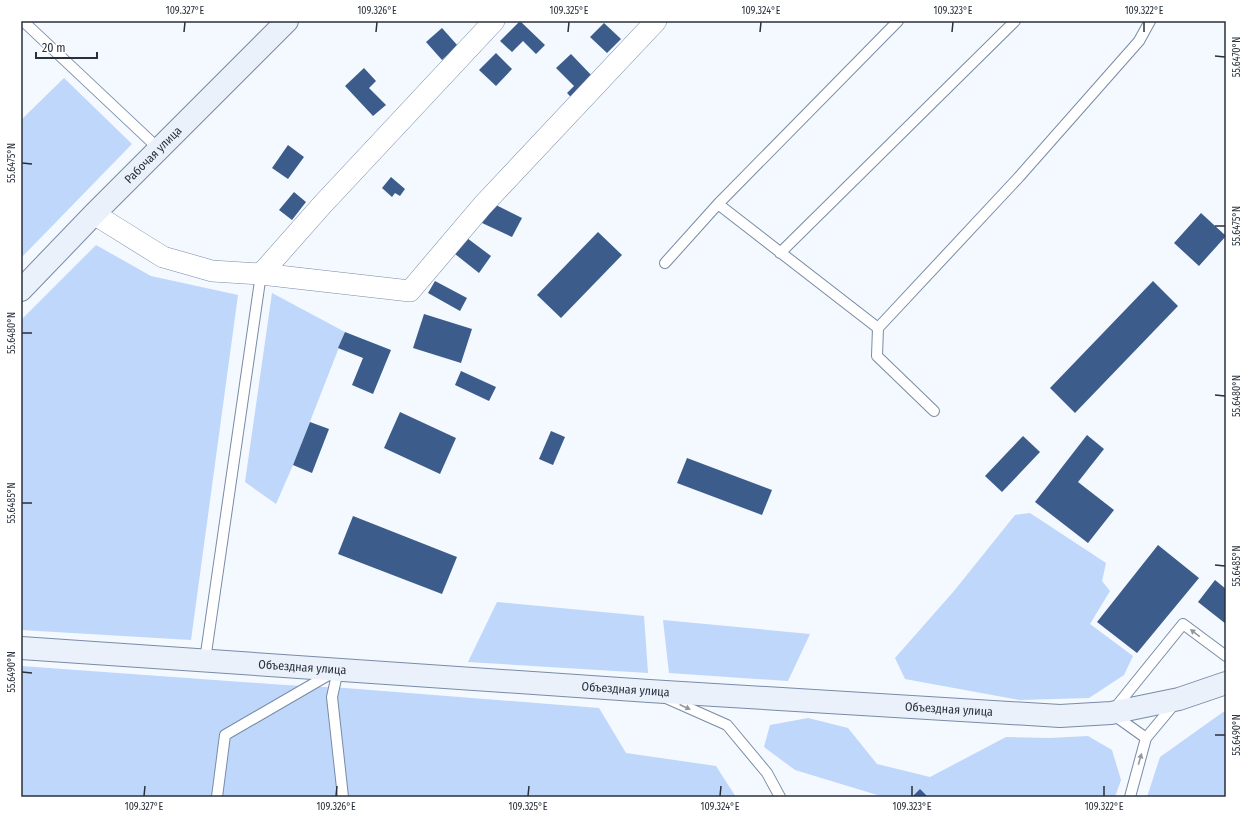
<svg xmlns="http://www.w3.org/2000/svg" width="1247" height="818" viewBox="0 0 1247 818" font-family="'Fira Sans Condensed',sans-serif">
<style>
.green{fill:#bed7fb}
.building{fill:#3c5c8b}
.lines{fill:none;stroke-linecap:round;stroke-linejoin:round}
.lane-casing{stroke:#788ba6;stroke-width:12}
.street-casing{stroke:#788ba6;stroke-width:22}
.secondary-casing{stroke:#788ba6;stroke-width:24}
.lane{stroke:#fff;stroke-width:10}
.street{stroke:#fff;stroke-width:21}
.secondary{stroke:#eaf1fb;stroke-width:22}
.oneway{fill:#94989d}
.ticks{fill:none;stroke:#28303b;stroke-width:1.5}
.labels{text-anchor:middle;dominant-baseline:central;stroke-width:4;stroke-linejoin:round;paint-order:stroke}
.street-label{font-size:12px;fill:#28303b;stroke:#fff}
.neatline{fill:none;stroke:#28303b;stroke-width:1.5}
.ticks-label{font-size:10px;text-anchor:middle;fill:#28303b}
</style>
<rect width="100%" height="100%" fill="#f4f8ff"/>
<!-- green -->
<path class="green" d="M 64,78 L 132,144 L 21,258 L 21,120 Z
M 96,245 L 151,276 L 238,295 L 191,640 L 21,630 L 21,320 Z
M 272,293 L 345,332 L 293,465 L 276,504 L 245,482 Z
M 1030,513 L 1106,563 L 1102,581 L 1110,591 L 1090,624 L 1133,656 L 1124,675 L 1089,698 L 1020,700 L 905,679 L 895,658 L 954,591 L 1015,515 Z
M 497,602 L 644,616 L 648,673 L 468,662 Z
M 663,620 L 810,634 L 788,681 L 669,673 Z
M 21,666 L 285,685 L 345,688 L 599,708 L 626,753 L 716,766 L 736,797 L 21,797 Z
M 1226,710 L 1226,797 L 1147,797 L 1160,757 Z
M 808,718 L 848,728 L 877,764 L 930,777 L 1006,737 L 1050,738 L 1088,736 L 1112,750 L 1121,780 L 1115,797 L 928,797 L 920,790 L 912,797 L 884,797 L 795,770 L 764,747 L 770,725 Z"/>
<!-- building -->
<path class="building" d="M 520,21 L 545,45 L 536,54 L 523,41 L 512,52 L 500,41 Z
M 604,23 L 621,39 L 607,53 L 590,37 Z
M 442,28 L 458,46 L 442,60 L 426,42 Z
M 496,53 L 512,69 L 496,86 L 479,70 Z
M 571,54 L 594,78 L 573,99 L 567,93 L 574,86 L 556,68 Z
M 364,68 L 376,81 L 369,88 L 386,105 L 373,116 L 345,86 Z
M 288,145 L 304,157 L 288,179 L 272,168 Z
M 391,177 L 405,189 L 400,196 L 395,193 L 392,197 L 382,188 Z
M 294,192 L 306,202 L 292,220 L 279,210 Z
M 492,203 L 522,218 L 512,237 L 482,223 Z
M 1201,213 L 1226,236 L 1199,266 L 1174,243 Z
M 598,232 L 622,255 L 561,318 L 537,295 Z
M 467,238 L 491,256 L 479,273 L 455,254 Z
M 435,281 L 467,298 L 460,311 L 428,293 Z
M 1153,281 L 1178,306 L 1075,413 L 1050,388 Z
M 424,314 L 472,329 L 461,363 L 413,348 Z
M 345,332 L 391,350 L 373,394 L 352,385 L 363,358 L 338,348 Z
M 461,371 L 496,387 L 489,401 L 455,385 Z
M 400,412 L 456,438 L 440,474 L 384,448 Z
M 310,422 L 329,429 L 312,473 L 293,465 Z
M 551,431 L 565,437 L 553,465 L 539,459 Z
M 1087,435 L 1104,449 L 1078,482 L 1114,510 L 1088,543 L 1035,502 Z
M 1023,436 L 1040,452 L 1002,492 L 985,476 Z
M 687,458 L 772,490 L 762,515 L 677,483 Z
M 353,516 L 457,557 L 442,594 L 338,554 Z
M 1158,545 L 1199,578 L 1137,653 L 1097,622 Z
M 1215,580 L 1226,589 L 1226,624 L 1198,602 Z
M 920,789 L 928,797 L 912,797 Z"/>
<g class="lines">
<defs>
<path id="lane" d="M 23,21 L 159,149
M 898,21 L 718,204 L 878,328 L 1019,177 L 1139,41 L 1150,21
M 780,253 L 1015,21
M 665,263 L 718,204
M 878,328 L 877,356 L 934,411
M 205,660 L 261,274
M 338,670 L 332,697 L 343,797
M 666,698 L 727,725 L 767,773 L 780,797
M 1146,738 L 1111,713 L 1183,624 L 1226,656
M 217,797 L 225,735 L 332,673
M 1130,797 L 1146,738 L 1176,702"/>
<path id="street" d="M 94,214 L 163,257 L 212,271 L 261,274 L 410,291 L 483,205 L 656,21
M 261,274 L 322,205 L 494,21"/>
<g id="secondary">
<path id="s1" d="M 21,290 L 94,214 L 287,21"/>
<path id="s2" d="M 21,648 L 649,691 L 1060,716 L 1111,713 L 1179,699 L 1226,683"/>
</g>
</defs>
<!-- lane casing -->
<use href="#lane" class="lane-casing"/>
<!-- street casing -->
<use href="#street" class="street-casing"/>
<!-- secondary casing -->
<use href="#secondary" class="secondary-casing"/>
<!-- lane -->
<use href="#lane" class="lane"/>
<!-- street -->
<use href="#street" class="street"/>
<!-- secondary -->
<use href="#secondary" class="secondary"/>
</g>
<!-- one-way arrows -->
<defs><path id="oneway-solid" d="M-6-.8H1V-3.2L6.5 0L1 3.2V.8H-6Z"/></defs>
<g class="oneway">
<use href="#oneway-solid" transform="translate(1195 633) rotate(-143)"/>
<use href="#oneway-solid" transform="translate(685 707) rotate(24)"/>
<use href="#oneway-solid" transform="translate(1140 759) rotate(-74)"/>
</g>
<!-- ticks -->
<path class="ticks" d="M 184,32 L 185,22M 376,32 L 377,22M 568,32 L 569,22M 760,32 L 761,22M 952,32 L 953,22M 1144,32 L 1144,22M 1215,56 L 1225,57M 22,163 L 32,164M 1215,226 L 1225,226M 22,333 L 32,333M 1215,395 L 1225,396M 22,503 L 32,503M 1215,565 L 1225,566M 22,672 L 32,673M 1215,735 L 1225,735M 144,796 L 145,786M 336,796 L 337,786M 528,796 L 529,786M 720,796 L 721,786M 912,796 L 912,786M 1104,796 L 1104,786"/>
<g class="labels">
<!-- street labels -->
<g class="street-label">
<text stroke="none"><textPath href="#s1" startOffset="189">Рабочая улица</textPath></text>
<text stroke="none"><textPath href="#s2" startOffset="282">Объездная улица</textPath></text>
<text stroke="none"><textPath href="#s2" startOffset="606">Объездная улица</textPath></text>
<text stroke="none"><textPath href="#s2" startOffset="930">Объездная улица</textPath></text>
</g>
</g>
<!-- border -->
<rect width="1247" height="818" fill="none" stroke="#ffffff" stroke-width="44"/>
<!-- scale -->
<path d="M36 52v6h61v-6" fill="none" stroke="#28303b" stroke-width="2"/>
<text x="42" y="52" font-size="12" fill="#28303b" stroke="#ffffff" stroke-width="3" paint-order="stroke">20 m</text>
<rect x="22" y="22" width="1203" height="774" class="neatline"/>
<g class="ticks-label">
<text x="185" y="14">109.327°E</text>
<text x="377" y="14">109.326°E</text>
<text x="569" y="14">109.325°E</text>
<text x="761" y="14">109.324°E</text>
<text x="953" y="14">109.323°E</text>
<text x="1144" y="14">109.322°E</text>
<text transform="translate(1236 57) rotate(-90)" y="4">55.6470°N</text>
<text transform="translate(11 163) rotate(-90)" y="4">55.6475°N</text>
<text transform="translate(1236 226) rotate(-90)" y="4">55.6475°N</text>
<text transform="translate(11 333) rotate(-90)" y="4">55.6480°N</text>
<text transform="translate(1236 396) rotate(-90)" y="4">55.6480°N</text>
<text transform="translate(11 503) rotate(-90)" y="4">55.6485°N</text>
<text transform="translate(1236 566) rotate(-90)" y="4">55.6485°N</text>
<text transform="translate(11 672) rotate(-90)" y="4">55.6490°N</text>
<text transform="translate(1236 735) rotate(-90)" y="4">55.6490°N</text>
<text x="144" y="810">109.327°E</text>
<text x="336" y="810">109.326°E</text>
<text x="528" y="810">109.325°E</text>
<text x="720" y="810">109.324°E</text>
<text x="912" y="810">109.323°E</text>
<text x="1104" y="810">109.322°E</text>
</g>
</svg>
